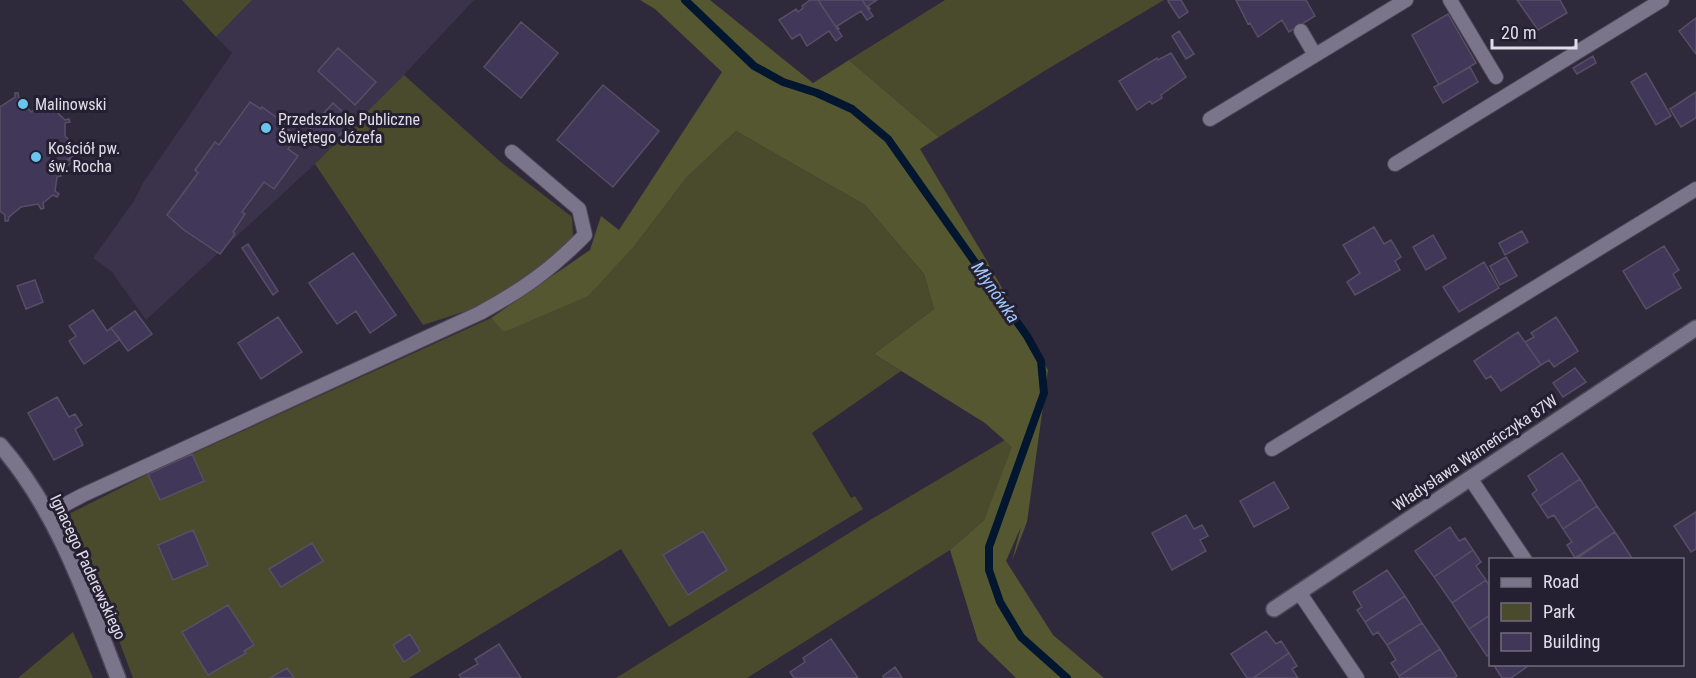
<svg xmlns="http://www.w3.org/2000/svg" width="1696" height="678" viewBox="0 0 1696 678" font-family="'Roboto Condensed',sans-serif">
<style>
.built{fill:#3a334b}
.green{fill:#4a4b2c}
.forest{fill:#555731}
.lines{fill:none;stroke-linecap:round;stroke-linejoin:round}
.stream{stroke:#03162f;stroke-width:8}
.building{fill:#413758;stroke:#555064;stroke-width:1.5}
.service-casing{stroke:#4b4756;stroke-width:16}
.minor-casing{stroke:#4b4756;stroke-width:18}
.service{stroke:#7a758a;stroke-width:14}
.minor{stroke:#7a758a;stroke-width:15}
.poi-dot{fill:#69c4f0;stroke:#252031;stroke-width:2}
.labels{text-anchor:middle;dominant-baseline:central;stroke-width:6;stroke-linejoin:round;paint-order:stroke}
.poi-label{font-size:16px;fill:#e0dde9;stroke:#252031;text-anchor:start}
.street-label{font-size:16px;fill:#e0dde9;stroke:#252031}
.water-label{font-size:18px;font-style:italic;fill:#9fc8fd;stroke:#252031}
</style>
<rect width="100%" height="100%" fill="#2f293c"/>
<!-- built -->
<path class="built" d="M 252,0 L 474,0 L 387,93 L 315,164 L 146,320 L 112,272 L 93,258 L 134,201 L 143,183 L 232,53 L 216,37 Z"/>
<!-- green -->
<path class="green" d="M 182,0 L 252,0 L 216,37 Z
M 945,0 L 1164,0 L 1046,70 L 939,137 L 849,60 Z
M 404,75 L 503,164 L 572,217 L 573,236 C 552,264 518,290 485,304 C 465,312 443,318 423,325 L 315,164 Z
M 736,131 L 865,205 L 924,274 L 934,309 L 874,354 L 901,371 L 812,433 L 851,498 L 855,496 L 863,509 L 669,627 L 621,549 L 409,678 L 133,678 L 81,539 L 69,514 L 148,474 L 491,318 L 505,332 L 636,244 L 687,177 Z
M 1005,440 L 1013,447 L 984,520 L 950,550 L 747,678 L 616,678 L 870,520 Z
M 73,632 L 93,678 L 18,678 Z"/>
<!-- forest -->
<path class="forest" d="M 640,0 L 710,0 L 813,83 L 849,60 L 939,137 L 920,149 L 984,256 L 1048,370 L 1027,522 L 1012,561 L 1021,527 L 1006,561 L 1053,635 L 1104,678 L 1016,678 L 978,641 L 950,550 L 984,520 L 1012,447 L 985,423 L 874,354 L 934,309 L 924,274 L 865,205 L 736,131 L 687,177 L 636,244 L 588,296 L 504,332 L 491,318 L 590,250 L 601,216 L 619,230 L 722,72 L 655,9 Z"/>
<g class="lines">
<!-- stream -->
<path class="stream" d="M 685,0 L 754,66 L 783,82 L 817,93 L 852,109 L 888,139 L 1027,336 L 1041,361 L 1044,393 L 989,547 L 989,570 L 1000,602 L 1021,637 L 1067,678"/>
</g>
<!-- building -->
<path class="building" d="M 810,0 L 818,0 L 842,36 L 836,41 L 829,31 L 807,46 L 800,34 L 792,39 L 779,20 L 796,9 L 798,12 L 803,8 L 802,6 Z
M 818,0 L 862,0 L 873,16 L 867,20 L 861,11 L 837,26 L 839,29 L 838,30 Z
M 862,0 L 877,0 L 868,6 L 870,9 L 869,10 Z
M 1170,0 L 1181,0 L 1188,12 L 1179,18 L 1168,1 Z
M 1236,0 L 1306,0 L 1315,16 L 1289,32 L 1282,20 L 1258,37 L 1250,23 L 1248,24 Z
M 1517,0 L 1560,0 L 1567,13 L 1538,30 Z
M 1448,14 L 1476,63 L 1439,85 L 1412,35 Z
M 1696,18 L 1696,54 L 1679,31 Z
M 521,22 L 558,53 L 521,98 L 484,67 Z
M 1179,31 L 1194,54 L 1186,59 L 1172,36 Z
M 338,48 L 376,82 L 355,105 L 318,71 Z
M 1171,53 L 1186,77 L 1161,95 L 1162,98 L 1152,104 L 1150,101 L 1137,110 L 1119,81 L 1157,58 L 1158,60 Z
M 1593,56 L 1596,63 L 1577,74 L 1573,68 Z
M 1470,67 L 1478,82 L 1443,103 L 1434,87 Z
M 1646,73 L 1671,116 L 1656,125 L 1631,82 Z
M 603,85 L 659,131 L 613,187 L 557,140 Z
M 1696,92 L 1696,118 L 1681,127 L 1670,109 Z
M 15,93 L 18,93 L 19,98 L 31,112 L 35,109 L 34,105 L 38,103 L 39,108 L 51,108 L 54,105 L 57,106 L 55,110 L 65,120 L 69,119 L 70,122 L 65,123 L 65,136 L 68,139 L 67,143 L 77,154 L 67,160 L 76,160 L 75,164 L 71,163 L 60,172 L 61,176 L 57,177 L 55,191 L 59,194 L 57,197 L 53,195 L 43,203 L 44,208 L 41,209 L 38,204 L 21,207 L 9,217 L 8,221 L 5,221 L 5,215 L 0,211 L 0,107 L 15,97 Z
M 250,102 L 261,109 L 262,107 L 288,126 L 286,128 L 297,136 L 288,149 L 298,156 L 274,189 L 264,182 L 242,212 L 245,214 L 233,232 L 235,234 L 220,254 L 184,230 L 167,215 L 198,173 L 195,170 L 215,142 L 219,145 Z
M 333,103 L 353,121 L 329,146 L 310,128 Z
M 1374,227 L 1384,244 L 1391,240 L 1401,257 L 1395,261 L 1400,270 L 1355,295 L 1347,282 L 1360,273 L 1343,245 Z
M 1522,231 L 1528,242 L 1505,255 L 1499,243 Z
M 1433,235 L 1446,258 L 1426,270 L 1413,247 Z
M 248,244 L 278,291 L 273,295 L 242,248 Z
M 1664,246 L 1679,270 L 1673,274 L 1681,288 L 1646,309 L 1623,271 Z
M 353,253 L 396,315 L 370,333 L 356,311 L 337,324 L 309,283 Z
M 1506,257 L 1517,276 L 1500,285 L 1490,266 Z
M 1484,262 L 1499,288 L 1459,312 L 1443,287 Z
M 35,280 L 43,302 L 26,309 L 17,286 Z
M 93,310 L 107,331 L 111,328 L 120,339 L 84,364 L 69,341 L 76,336 L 69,326 Z
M 135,311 L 152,334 L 128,351 L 111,328 Z
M 278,317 L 302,352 L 261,379 L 238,343 Z
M 1556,317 L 1578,351 L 1554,367 L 1549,360 L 1541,365 L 1525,342 L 1534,337 L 1531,333 Z
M 1518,332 L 1541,365 L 1501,391 L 1491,376 L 1486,379 L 1474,361 Z
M 1575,368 L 1586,382 L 1563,397 L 1553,383 Z
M 57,397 L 69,417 L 75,414 L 82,425 L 75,429 L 83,445 L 54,460 L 28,413 Z
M 1562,453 L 1580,479 L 1540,506 L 1532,494 L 1537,490 L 1528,476 Z
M 192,454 L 204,481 L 160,500 L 148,474 Z
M 1580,479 L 1597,506 L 1563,529 L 1554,515 L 1548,518 L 1540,506 Z
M 1274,482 L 1289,508 L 1254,527 L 1240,501 Z
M 1597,506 L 1615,532 L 1575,558 L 1567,545 L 1572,542 L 1563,529 Z
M 1696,512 L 1696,549 L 1691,552 L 1674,526 Z
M 1186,515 L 1194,529 L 1202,525 L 1208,536 L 1200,540 L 1206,551 L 1172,570 L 1152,533 Z
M 1450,527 L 1459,541 L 1465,538 L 1473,550 L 1434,577 L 1415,551 Z
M 193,530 L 208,565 L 173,580 L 158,545 Z
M 703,531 L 727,570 L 688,595 L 663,555 Z
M 1615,532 L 1632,558 L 1629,560 L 1575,560 Z
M 312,543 L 323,561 L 281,587 L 269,569 Z
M 1473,550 L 1481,562 L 1476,566 L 1486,580 L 1452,603 L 1434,577 Z
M 1387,570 L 1405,596 L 1365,622 L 1357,610 L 1362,607 L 1353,592 Z
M 1486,580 L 1490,587 L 1490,615 L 1469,629 L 1452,603 Z
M 1405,596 L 1422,623 L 1387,645 L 1378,632 L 1373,635 L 1365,622 Z
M 228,605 L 254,645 L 244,651 L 246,653 L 208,675 L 182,632 Z
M 1490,615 L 1490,654 L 1487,656 L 1469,629 Z
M 1422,623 L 1440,649 L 1399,676 L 1391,663 L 1396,660 L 1387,645 Z
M 1266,631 L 1276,644 L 1281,641 L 1289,653 L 1253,678 L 1247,678 L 1231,654 Z
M 410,634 L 420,651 L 404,662 L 393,645 Z
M 831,639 L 858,678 L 794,678 L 790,672 L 805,662 L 803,658 Z
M 499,644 L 521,678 L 461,678 L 459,675 L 478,664 L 475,659 Z
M 1440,649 L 1457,676 L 1454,678 L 1400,678 L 1399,676 Z
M 1289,653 L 1297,666 L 1292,669 L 1298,678 L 1253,678 Z
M 1493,664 L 1531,664 L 1511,678 L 1502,678 Z
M 895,667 L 902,678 L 884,678 L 883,676 Z
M 287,668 L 294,678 L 270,678 Z"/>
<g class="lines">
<defs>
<path id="service" d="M 1450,0 L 1496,77
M 1301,31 L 1315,55
M 1210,119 L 1406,0
M 1395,164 L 1662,0
M 1272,449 L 1696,189
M 1470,478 L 1525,560
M 47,514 L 83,495 L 480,313 C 522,290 551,270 585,235 L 579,209 L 512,152
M 1299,592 L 1357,678"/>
<path id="minor" d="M 0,445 C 57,510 87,598 118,678
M 1274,609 L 1696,328"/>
</defs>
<!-- service casing -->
<use href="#service" class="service-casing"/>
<!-- minor casing -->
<use href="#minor" class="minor-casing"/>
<!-- service -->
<use href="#service" class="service"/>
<!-- minor -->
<use href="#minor" class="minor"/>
</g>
<!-- markers -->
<g class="poi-dot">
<circle cx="23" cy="104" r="6"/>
<circle cx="266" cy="128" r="6"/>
<circle cx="36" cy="157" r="6"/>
</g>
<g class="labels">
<!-- poi labels -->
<g class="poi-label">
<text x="35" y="104">Malinowski</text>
<text x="278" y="119">Przedszkole Publiczne<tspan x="278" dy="18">Świętego Józefa</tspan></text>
<text x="48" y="148">Kościół pw.<tspan x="48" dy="18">św. Rocha</tspan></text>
</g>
<!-- street labels -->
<g class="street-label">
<text transform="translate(1475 453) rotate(-34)">Władysława Warneńczyka 87W</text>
<text transform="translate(88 567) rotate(65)">Ignacego Paderewskiego</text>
</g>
<!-- water labels -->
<g class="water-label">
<text transform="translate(996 292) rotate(55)">Młynówka</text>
</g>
</g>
<!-- legend -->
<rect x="1489" y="558" width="195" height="108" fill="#252031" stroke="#706c7b" stroke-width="1.5"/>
<rect x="1501" y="578" width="30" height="9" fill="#7a758a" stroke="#706c7b" stroke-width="1.5"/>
<text x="1543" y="588" font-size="18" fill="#e0dde9">Road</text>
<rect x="1501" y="603" width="30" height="18" fill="#4a4b2c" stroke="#706c7b" stroke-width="1.5"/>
<text x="1543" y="618" font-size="18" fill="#e0dde9">Park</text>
<rect x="1501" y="633" width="30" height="18" fill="#413758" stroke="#706c7b" stroke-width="1.5"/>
<text x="1543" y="648" font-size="18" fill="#e0dde9">Building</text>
<!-- scale -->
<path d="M1492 39v9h84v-9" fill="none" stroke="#e0dde9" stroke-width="3"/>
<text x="1501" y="39" font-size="18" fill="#e0dde9" stroke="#252031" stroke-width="4.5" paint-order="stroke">20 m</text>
</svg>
